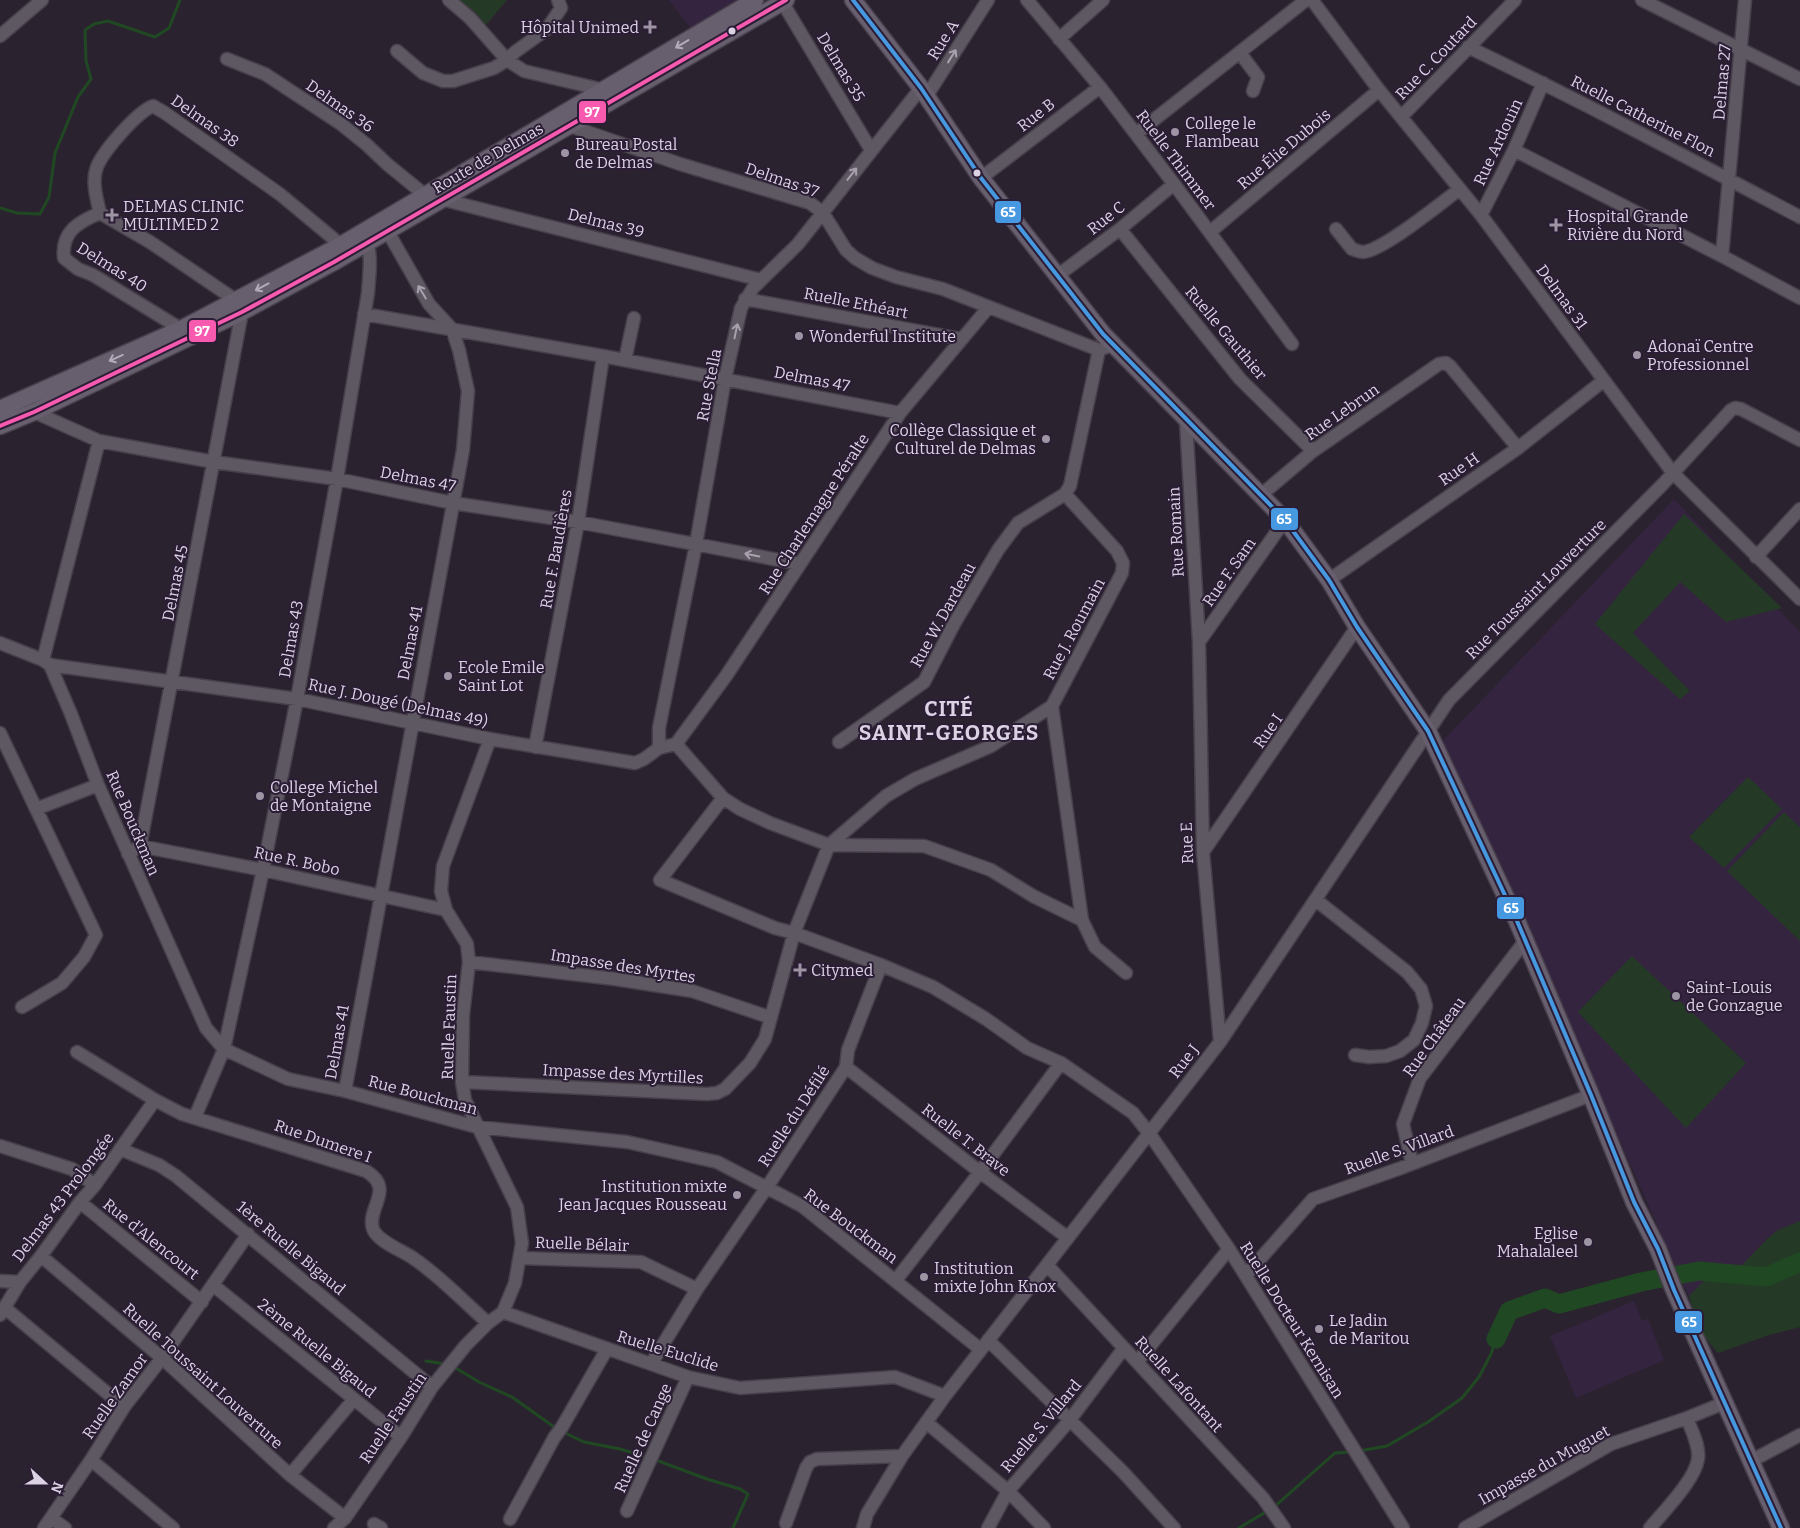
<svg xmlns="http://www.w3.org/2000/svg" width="1800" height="1528" viewBox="0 0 1800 1528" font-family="Bitter,serif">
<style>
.built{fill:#34243f}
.green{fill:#253a26}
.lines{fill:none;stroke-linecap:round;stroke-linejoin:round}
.stream{stroke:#204823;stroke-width:3}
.river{stroke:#204823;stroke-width:19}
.minor-casing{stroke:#47404c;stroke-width:15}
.major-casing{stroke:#47404c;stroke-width:19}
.minor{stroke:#5e5862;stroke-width:12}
.major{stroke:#685f6e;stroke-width:16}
.bus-1-casing{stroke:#2b1d35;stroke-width:8}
.bus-2-casing{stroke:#2b1d35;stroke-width:8}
.bus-1{stroke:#4699e1;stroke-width:4}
.bus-2{stroke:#f75aaf;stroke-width:4}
.oneway{stroke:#b3aaba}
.oneway2{stroke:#a9a1af}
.poi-dot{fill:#9d95a4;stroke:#2b1d35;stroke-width:2}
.bus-dot{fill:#dbd2e3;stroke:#2b1d35;stroke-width:2}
.labels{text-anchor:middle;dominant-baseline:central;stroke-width:4;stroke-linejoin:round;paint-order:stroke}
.poi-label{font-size:16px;fill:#dbd2e3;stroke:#2b1d35;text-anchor:start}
.street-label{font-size:16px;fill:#dbd2e3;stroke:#2b1d35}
.district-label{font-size:21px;font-weight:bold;letter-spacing:1px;fill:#dbd2e3;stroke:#2b1d35}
.line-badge{stroke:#2b1d35;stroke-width:2}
.badge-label{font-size:14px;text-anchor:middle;font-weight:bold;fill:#fff}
</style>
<rect width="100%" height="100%" fill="#2a232f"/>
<!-- built -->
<path class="built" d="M 669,0 L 743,0 L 692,30 Z
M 1674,499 L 1800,632 L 1800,1324 L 1769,1335 L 1711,1347 L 1616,1132 L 1435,749 Z
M 1634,1301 L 1642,1321 L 1648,1319 L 1664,1360 L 1576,1398 L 1550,1336 Z"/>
<!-- green -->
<path class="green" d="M 456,0 L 507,0 L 485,26 Z
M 1684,514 L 1782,608 L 1726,622 L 1680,582 L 1633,633 L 1690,691 L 1680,699 L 1595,624 Z
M 1748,777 L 1782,809 L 1724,868 L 1689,837 Z
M 1784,812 L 1800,827 L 1800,941 L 1727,871 Z
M 1632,956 L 1746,1063 L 1686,1128 L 1578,1012 Z
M 1800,1221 L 1800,1327 L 1769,1335 L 1718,1353 C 1700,1333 1696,1321 1689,1296 L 1716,1269 L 1742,1265 L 1767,1239 L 1778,1230 Z"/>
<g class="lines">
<!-- stream -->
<path class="stream" d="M 0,208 L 17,213 L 40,214 L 49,197 L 55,153 L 78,97 L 91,79 L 86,61 L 85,30 L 94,24 L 108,21 L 155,37 L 169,28 L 180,0
M 426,1361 L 445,1364
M 454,1367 L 479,1382 L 512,1397 L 557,1429
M 563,1432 L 584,1442 L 620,1449 L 647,1457
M 1359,1451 L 1387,1446 L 1428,1422 L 1462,1398 L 1479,1377 L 1491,1354 L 1496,1339
M 653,1459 L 707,1479 L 740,1489 L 748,1494 L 733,1528
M 1274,1507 L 1335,1453 L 1352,1452
M 1239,1528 L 1269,1510"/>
<!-- river -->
<path class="river" d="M 1496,1339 L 1509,1311 L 1545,1298 L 1559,1304 L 1641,1282 L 1699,1271 L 1766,1277 L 1800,1262"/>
<defs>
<path id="minor" d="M 449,0 L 470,18 L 507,60 L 524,71 L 604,90
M 781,0 L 871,150
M 1027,0 L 1100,87 L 1174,184 L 1292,344
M 1312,0 L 1379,90 L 1481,215 L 1673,473 L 1800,599
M 1642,0 L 1800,79
M 0,36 L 42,0
M 1059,39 L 1103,0
M 1468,47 C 1581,101 1690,159 1800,217
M 397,51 L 423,73 L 443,81 L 453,81 L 494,68 L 507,60 L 515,52 L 547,29 L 561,8 L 558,0
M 1240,53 L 1258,77 L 1253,91
M 227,59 L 265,74 L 341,124 L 367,145 L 387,164 L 425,195 L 761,280
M 926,97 L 988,0
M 1401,117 L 1515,0
M 567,121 L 570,126 L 680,164 L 810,203 L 823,213 L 846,250 L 855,258 L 872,268 L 896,277 L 943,289 L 1099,350
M 1136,134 L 1306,0
M 1514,150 L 1722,256 L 1800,298
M 981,178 L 1100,87
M 100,213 C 97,200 92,183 96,170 C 100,154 137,112 153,106 L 165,113 L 281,195 L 341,245
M 1481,215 L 1514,150 L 1543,83
M 1120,229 L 1240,379 L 1313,451
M 1336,229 L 1352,249 C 1355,250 1360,252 1363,252 C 1383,251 1442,202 1460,189
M 1210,232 L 1379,90
M 1722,256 L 1745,0
M 1057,276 L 1120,229 L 1174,184
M 745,299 L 961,339
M 364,314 L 603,356 L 900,413
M 1112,345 L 1099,350 L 1070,486 L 1065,494 L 1117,551 L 1123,563 L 1122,573 L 1052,706 L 1082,920 L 1095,947 L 1126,973
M 625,360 L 634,318
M 34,412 L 99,441 L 214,462 L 337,479 L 453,503 L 578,522 L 800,564
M 1186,421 L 1199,642 L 1203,852 L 1220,1042
M 1261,495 L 1313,451 L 1439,364 L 1446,363 L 1450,366 L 1518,448
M 1756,557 L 1800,509
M 1329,580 L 1518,448 L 1603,381
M 1199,642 L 1285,520
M 0,643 L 43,660 L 50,665 L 71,714 L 98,785 L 206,1028 L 224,1049 L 288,1079 L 345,1091 L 477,1127 L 627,1142 L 717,1162 L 802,1206 L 980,1349
M 43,660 L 99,441
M 50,665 L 297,699 L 490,739 L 635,763 L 644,759 L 659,748 L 676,744
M 0,733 L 96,935 L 84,957 L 62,983 L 22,1007
M 839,742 L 924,682 L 954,624 L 998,550 L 1018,523 L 1065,494
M 676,744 L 726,676 L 900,413 L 988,308
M 676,744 L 723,798 L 740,809 L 770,823 L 829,845 L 924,846 L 991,870 L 1033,896 L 1082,920
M 535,747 L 578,522 L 603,356
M 659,748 L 659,728 L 696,544 L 725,379 L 741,308 L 753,288 L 798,244 L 921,88
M 723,798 L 660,880 L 775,928 L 794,933 L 881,965 L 933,987 L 986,1019 L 1027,1048 L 1061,1063 L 1133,1113 L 1149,1133 L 1229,1249 L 1403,1528
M 36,809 L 98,785
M 140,846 L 263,870 L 446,910
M 1203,852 L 1357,627
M 128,854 L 140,846 L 242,312 L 237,301 L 150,242 L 100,213 C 78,222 61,232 64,258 L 78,269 L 93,275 L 181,329
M 1316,900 L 1407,972 L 1421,989 L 1426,1006 L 1422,1023 L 1414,1040 L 1400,1051 L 1386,1056 L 1369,1057 L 1355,1055
M 469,962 L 615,979 L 692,991 L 769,1017
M 77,1052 L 155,1100 L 182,1114 L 366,1171 C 396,1189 366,1208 373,1229 C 377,1241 403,1251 413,1258 C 440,1276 464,1302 488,1323
M 846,1067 L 980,1172 L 1068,1238
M 462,1082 L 707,1094 L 717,1093 L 725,1089 L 750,1063 L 765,1039 L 794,933 L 829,845 L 886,796 L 915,779 L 991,746 L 1052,706
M 345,1091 L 463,450 L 468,391 L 459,350 L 452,329 L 429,304 L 384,225
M 195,1117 L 224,1049 L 263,870 L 297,699 L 337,479 L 368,293 C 369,275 373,254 365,237
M 0,1146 L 72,1169 L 95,1185
M 120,1149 L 159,1165 L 176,1176 L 432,1387
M 1412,1163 L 1403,1124 L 1420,1078 L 1525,941
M 80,1202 L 202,1302
M 41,1256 L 162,1358 L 290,1475 L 345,1518
M 520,1258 L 641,1262 L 697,1289
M 1047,1265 L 1263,1498 L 1284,1528
M 1246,1275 L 1313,1199 L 1401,1168 L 1591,1095
M 896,1280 L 980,1172 L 1061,1063
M 0,1281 L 20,1282
M 213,1285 L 401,1437
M 5,1308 L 124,1407
M 503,1312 L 688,1377 L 740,1388 L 895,1377 L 945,1396
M 0,1315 L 20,1282 L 41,1256 L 80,1202 L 95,1185 L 155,1100
M 988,1340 L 1123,1472 L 1174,1528
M 1137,1362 L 1229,1249
M 651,1364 L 697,1289 L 767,1187 L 846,1067 L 848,1050 L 881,965
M 926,1422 L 1008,1491 L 1044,1528
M 91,1460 L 173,1528
M 1751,1461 L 1800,1435
M 290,1475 L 354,1399
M 627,1511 L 688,1377
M 51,1518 L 65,1528
M 510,1519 L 554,1438 L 562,1427 L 607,1349
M 786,1523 L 806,1468 L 810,1462 L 817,1459 L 902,1456
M 374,1524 L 381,1528
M 44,1528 L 91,1460 L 124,1407 L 162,1358 L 248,1234
M 334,1528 L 345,1518 L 401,1437 L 432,1387 L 466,1345 L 488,1323 L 503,1312 L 515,1283 L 522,1243 L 517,1207 L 465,1100 L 462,1082 L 463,1015 L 469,962 L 467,944 L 446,910 L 441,891 L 443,866 L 490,739
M 863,1528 L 867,1514 L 902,1456 L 945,1396 L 1220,1042 L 1449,700 L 1663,484 L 1731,410 L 1735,408 L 1741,409 L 1800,440
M 988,1528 L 1008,1491 L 1069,1421 L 1124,1348
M 1465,1528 L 1611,1444 L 1687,1418 L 1724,1403
M 1650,1528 C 1664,1511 1695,1480 1698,1459 C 1700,1446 1691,1429 1687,1418"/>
<path id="major" d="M 853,0 L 921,88 L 981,178 L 1103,334 L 1285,520 L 1329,580 L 1357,627 L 1428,731 L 1517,921 L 1591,1095 L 1634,1202 L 1658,1249 L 1674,1290 L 1781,1528
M 0,409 L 181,329 L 341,245 L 755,0
M 0,426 L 34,412 L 242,312 L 334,262 L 786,0"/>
</defs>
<!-- minor casing -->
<use href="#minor" class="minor-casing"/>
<!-- major casing -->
<use href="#major" class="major-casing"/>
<!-- minor -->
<use href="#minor" class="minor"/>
<!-- major -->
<use href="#major" class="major"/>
<defs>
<path id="bus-1" d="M 853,0 L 921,88 L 981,178 L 1103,334 L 1285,520 L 1329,580 L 1357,627 L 1428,731 L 1517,921 L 1591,1095 L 1634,1202 L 1658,1249 L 1674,1290 L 1781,1528"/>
<path id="bus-2" d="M 0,426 L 34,412 L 242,312 L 334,262 L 786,0"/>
</defs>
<!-- bus-1 casing -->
<use href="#bus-1" class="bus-1-casing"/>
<!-- bus-2 casing -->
<use href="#bus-2" class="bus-2-casing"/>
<!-- bus-1 -->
<use href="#bus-1" class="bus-1"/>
<!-- bus-2 -->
<use href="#bus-2" class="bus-2"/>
</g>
<!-- one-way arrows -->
<defs><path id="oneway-shaft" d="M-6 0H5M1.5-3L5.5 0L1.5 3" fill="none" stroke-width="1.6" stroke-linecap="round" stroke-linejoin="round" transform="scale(1.25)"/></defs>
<g class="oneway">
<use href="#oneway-shaft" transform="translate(682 44) rotate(149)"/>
<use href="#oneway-shaft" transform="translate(262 287) rotate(152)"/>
<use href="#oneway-shaft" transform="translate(116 358) rotate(156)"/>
</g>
<g class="oneway2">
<use href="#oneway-shaft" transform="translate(952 56) rotate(-58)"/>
<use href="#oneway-shaft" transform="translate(852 174) rotate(-52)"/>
<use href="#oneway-shaft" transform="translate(422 292) rotate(-121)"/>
<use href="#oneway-shaft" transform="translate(736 331) rotate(-78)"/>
<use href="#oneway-shaft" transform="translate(752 555) rotate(-169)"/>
</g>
<!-- markers -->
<g class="poi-dot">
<path d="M647.5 19.5h5v5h5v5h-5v5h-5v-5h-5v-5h5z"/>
<circle cx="1175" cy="132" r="5"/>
<circle cx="565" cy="153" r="5"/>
<path d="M109.5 207.5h5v5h5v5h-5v5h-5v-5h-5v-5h5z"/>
<path d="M1553.5 217.5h5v5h5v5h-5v5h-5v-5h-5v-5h5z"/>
<circle cx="799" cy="336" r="5"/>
<circle cx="1637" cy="355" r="5"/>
<circle cx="1046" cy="439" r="5"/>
<circle cx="448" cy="676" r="5"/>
<circle cx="260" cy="796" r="5"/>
<path d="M797.5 962.5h5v5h5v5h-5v5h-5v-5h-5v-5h5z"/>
<circle cx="1676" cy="996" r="5"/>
<circle cx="737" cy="1195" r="5"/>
<circle cx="1588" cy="1242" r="5"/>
<circle cx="924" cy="1277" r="5"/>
<circle cx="1319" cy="1329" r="5"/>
</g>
<g class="bus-dot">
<circle cx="732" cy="31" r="4.5"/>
<circle cx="977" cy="173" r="4.5"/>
</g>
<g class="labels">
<!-- poi labels -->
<g class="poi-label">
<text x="639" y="27" text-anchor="end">Hôpital Unimed</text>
<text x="1185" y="123">College le<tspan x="1185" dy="18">Flambeau</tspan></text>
<text x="575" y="144">Bureau Postal<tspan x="575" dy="18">de Delmas</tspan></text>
<text x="123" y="206">DELMAS CLINIC<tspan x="123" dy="18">MULTIMED 2</tspan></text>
<text x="1567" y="216">Hospital Grande<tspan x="1567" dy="18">Rivière du Nord</tspan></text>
<text x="809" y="336">Wonderful Institute</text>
<text x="1647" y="346">Adonaï Centre<tspan x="1647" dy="18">Professionnel</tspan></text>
<text x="1036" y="430" text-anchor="end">Collège Classique et<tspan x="1036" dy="18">Culturel de Delmas</tspan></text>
<text x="458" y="667">Ecole Emile<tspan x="458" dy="18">Saint Lot</tspan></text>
<text x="270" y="787">College Michel<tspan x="270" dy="18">de Montaigne</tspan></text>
<text x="811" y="970">Citymed</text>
<text x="1686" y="987">Saint-Louis<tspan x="1686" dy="18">de Gonzague</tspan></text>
<text x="727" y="1186" text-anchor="end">Institution mixte<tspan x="727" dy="18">Jean Jacques Rousseau</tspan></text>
<text x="1578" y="1233" text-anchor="end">Eglise<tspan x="1578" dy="18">Mahalaleel</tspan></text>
<text x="934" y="1268">Institution<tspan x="934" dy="18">mixte John Knox</tspan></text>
<text x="1329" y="1320">Le Jadin<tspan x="1329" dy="18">de Maritou</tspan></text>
</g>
<!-- street labels -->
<g class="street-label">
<text transform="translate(943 40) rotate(-58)">Rue A</text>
<text transform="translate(1436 58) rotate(-46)">Rue C. Coutard</text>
<text transform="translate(841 67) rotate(59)">Delmas 35</text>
<text transform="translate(1722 82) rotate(-85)">Delmas 27</text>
<text transform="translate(340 106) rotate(35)">Delmas 36</text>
<text transform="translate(1036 115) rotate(-38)">Rue B</text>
<text transform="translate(1643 116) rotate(27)">Ruelle Catherine Flon</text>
<text transform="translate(205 121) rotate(35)">Delmas 38</text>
<text transform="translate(1498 142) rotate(-65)">Rue Ardouin</text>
<text transform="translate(1284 149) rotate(-40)">Rue Élie Dubois</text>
<text transform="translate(488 158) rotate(-30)">Route de Delmas</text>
<text transform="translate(1176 160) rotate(53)">Ruelle Thimmer</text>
<text transform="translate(782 180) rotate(19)">Delmas 37</text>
<text transform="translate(1106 218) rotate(-38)">Rue C</text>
<text transform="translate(606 223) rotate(14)">Delmas 39</text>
<text transform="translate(112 267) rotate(32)">Delmas 40</text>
<text transform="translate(1562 297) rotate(54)">Delmas 31</text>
<text transform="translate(856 303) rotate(11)">Ruelle Ethéart</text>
<text transform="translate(1226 333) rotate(50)">Ruelle Gauthier</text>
<text transform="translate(812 379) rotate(11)">Delmas 47</text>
<text transform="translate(709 385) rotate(-79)">Rue Stella</text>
<text transform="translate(1342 412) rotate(-35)">Rue Lebrun</text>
<text transform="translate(1459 469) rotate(-35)">Rue H</text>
<text transform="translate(418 479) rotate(11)">Delmas 47</text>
<text transform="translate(814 514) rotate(-57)">Rue Charlemagne Péralte</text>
<text transform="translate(1176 532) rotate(-93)">Rue Romain</text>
<text transform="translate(556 549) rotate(-80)">Rue F. Baudières</text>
<text transform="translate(1229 572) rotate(-55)">Rue F. Sam</text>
<text transform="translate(175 583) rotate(-79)">Delmas 45</text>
<text transform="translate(1536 589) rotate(-45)">Rue Toussaint Louverture</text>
<text transform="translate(943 615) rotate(-61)">Rue W. Dardeau</text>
<text transform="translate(1074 629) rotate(-62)">Rue J. Roumain</text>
<text transform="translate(291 639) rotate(-80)">Delmas 43</text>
<text transform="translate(410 643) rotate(-79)">Delmas 41</text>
<text transform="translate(398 703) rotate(12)">Rue J. Dougé (Delmas 49)</text>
<text transform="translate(1268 731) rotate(-55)">Rue I</text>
<text transform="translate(133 823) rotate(67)">Rue Bouckman</text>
<text transform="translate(1187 843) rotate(-92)">Rue E</text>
<text transform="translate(297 861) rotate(12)">Rue R. Bobo</text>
<text transform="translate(623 966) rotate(9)">Impasse des Myrtes</text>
<text transform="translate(449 1027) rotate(-88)">Ruelle Faustin</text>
<text transform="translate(1434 1037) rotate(-54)">Rue Château</text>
<text transform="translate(337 1042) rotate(-80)">Delmas 41</text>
<text transform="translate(1184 1061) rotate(-52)">Rue J</text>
<text transform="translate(623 1074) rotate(3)">Impasse des Myrtilles</text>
<text transform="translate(423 1095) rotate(15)">Rue Bouckman</text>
<text transform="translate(794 1116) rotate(-57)">Ruelle du Défilé</text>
<text transform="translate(966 1140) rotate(38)">Ruelle T. Brave</text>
<text transform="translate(323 1141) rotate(19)">Rue Dumere I</text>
<text transform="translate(1399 1150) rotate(-20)">Ruelle S. Villard</text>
<text transform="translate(63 1197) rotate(-53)">Delmas 43 Prolongée</text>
<text transform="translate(851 1226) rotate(37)">Rue Bouckman</text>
<text transform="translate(151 1239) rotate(39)">Rue d'Alencourt</text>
<text transform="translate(582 1244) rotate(2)">Ruelle Bélair</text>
<text transform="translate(291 1248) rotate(40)">1ère Ruelle Bigaud</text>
<text transform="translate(1292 1320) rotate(58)">Ruelle Docteur Kernisan</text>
<text transform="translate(317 1348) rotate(39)">2ème Ruelle Bigaud</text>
<text transform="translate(668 1351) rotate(17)">Ruelle Euclide</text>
<text transform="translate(203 1376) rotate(42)">Ruelle Toussaint Louverture</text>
<text transform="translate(1179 1384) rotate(48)">Ruelle Lafontant</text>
<text transform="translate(115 1396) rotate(-55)">Ruelle Zamor</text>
<text transform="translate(393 1418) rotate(-56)">Ruelle Faustin</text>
<text transform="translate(1041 1426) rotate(-50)">Ruelle S. Villard</text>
<text transform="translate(643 1438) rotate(-66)">Ruelle de Cange</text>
<text transform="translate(1544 1465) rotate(-29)">Impasse du Muguet</text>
</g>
<!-- district labels -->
<g class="district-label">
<text x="949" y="709">CITÉ<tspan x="949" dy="24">SAINT-GEORGES</tspan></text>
</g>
</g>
<g class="line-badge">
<rect x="578" y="100" width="29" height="24" rx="5" fill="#f75aaf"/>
<rect x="994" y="200" width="28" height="24" rx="5" fill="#4699e1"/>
<rect x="188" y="319" width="29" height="24" rx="5" fill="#f75aaf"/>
<rect x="1270" y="507" width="29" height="24" rx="5" fill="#4699e1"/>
<rect x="1496" y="896" width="29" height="24" rx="5" fill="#4699e1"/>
<rect x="1674" y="1310" width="29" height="24" rx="5" fill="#4699e1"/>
</g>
<g class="badge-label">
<text x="592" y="117">97</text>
<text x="1008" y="217">65</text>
<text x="202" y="336">97</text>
<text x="1284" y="524">65</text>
<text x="1511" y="913">65</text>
<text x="1689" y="1327">65</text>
</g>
<!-- north arrow -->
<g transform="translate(45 1483) rotate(111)" stroke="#2b1d35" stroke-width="4" paint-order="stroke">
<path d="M0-4L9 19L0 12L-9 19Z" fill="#dbd2e3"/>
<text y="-8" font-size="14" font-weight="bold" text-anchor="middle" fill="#dbd2e3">N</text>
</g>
</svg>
